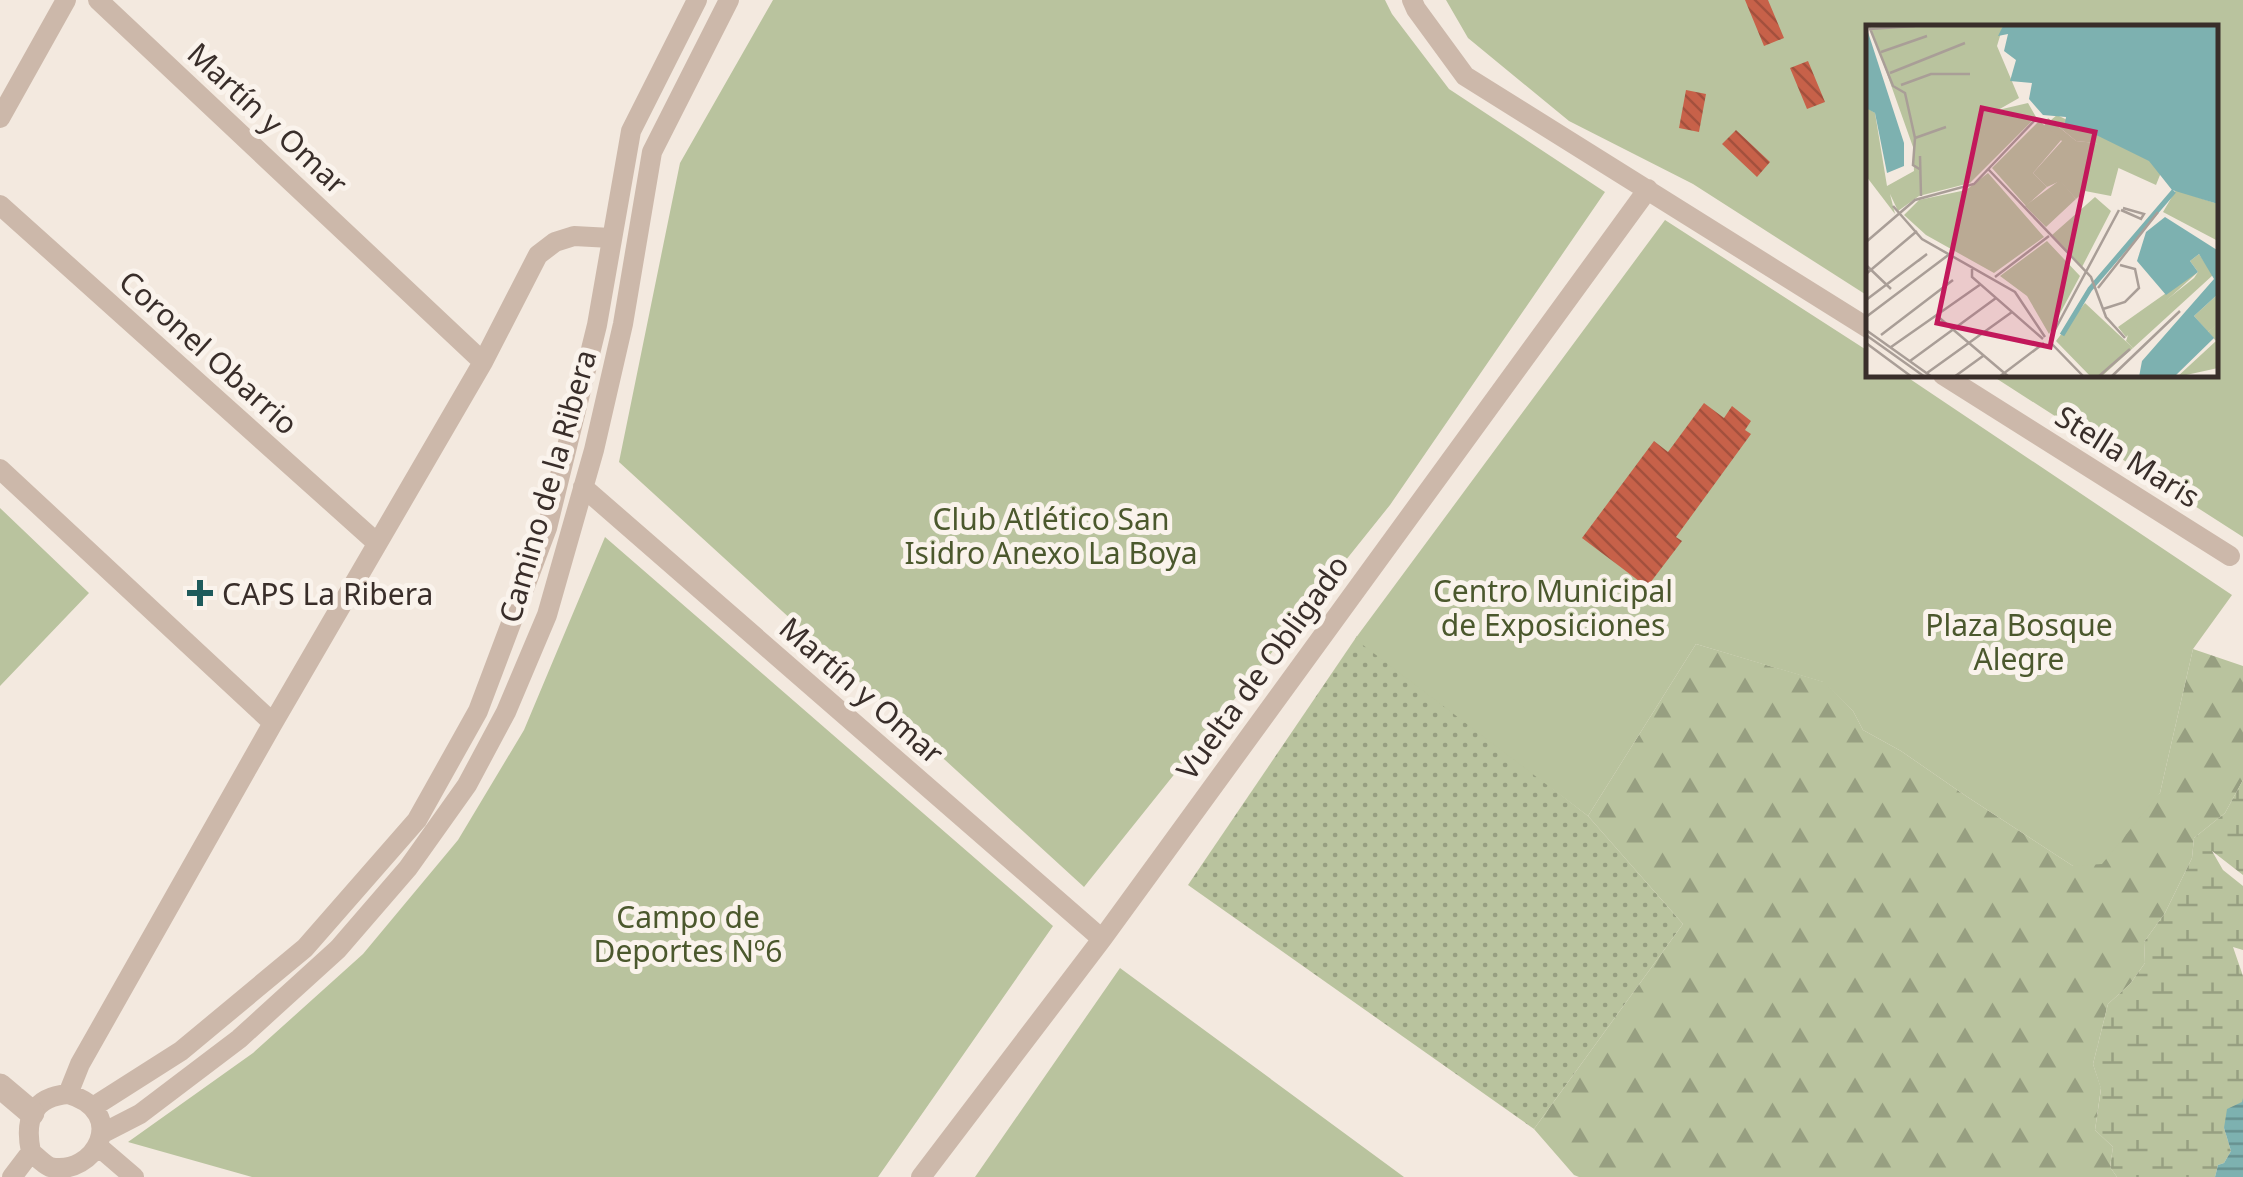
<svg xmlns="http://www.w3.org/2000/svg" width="2243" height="1177" viewBox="0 0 2243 1177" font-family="'Noto Sans',sans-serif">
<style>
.grass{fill:url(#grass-dots)}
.forest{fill:url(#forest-firs)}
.wetland{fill:url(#wetland-marsh)}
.green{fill:#b9c39e}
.water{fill:url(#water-rules)}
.building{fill:url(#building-back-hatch)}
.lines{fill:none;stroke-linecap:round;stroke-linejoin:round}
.minor{stroke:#ccb8aa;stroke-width:20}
.tertiary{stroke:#ccb8aa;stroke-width:25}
.poi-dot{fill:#1e5b5c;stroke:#faf3ec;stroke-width:4}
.labels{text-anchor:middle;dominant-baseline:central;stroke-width:10;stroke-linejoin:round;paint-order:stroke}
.street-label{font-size:30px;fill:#392e2a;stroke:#faf3ec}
.park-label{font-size:30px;fill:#4b582d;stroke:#faf3ec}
.poi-label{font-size:30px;fill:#392e2a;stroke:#faf3ec;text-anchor:start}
.inset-river{fill:none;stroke:#7db1b0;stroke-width:5}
.inset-road{fill:none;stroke:#a99e97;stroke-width:2.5}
.view{fill:#c2185b;fill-opacity:0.15;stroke:#c2185b;stroke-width:5}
.inset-edge{fill:none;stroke:#392e2a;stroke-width:5}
</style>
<defs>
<pattern id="grass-dots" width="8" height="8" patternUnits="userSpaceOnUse" patternTransform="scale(2.5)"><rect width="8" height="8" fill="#b9c39e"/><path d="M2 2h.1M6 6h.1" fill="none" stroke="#979f81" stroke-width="1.8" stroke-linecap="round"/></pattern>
<pattern id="forest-firs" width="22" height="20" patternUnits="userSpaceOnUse" patternTransform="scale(2.5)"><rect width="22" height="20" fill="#b9c39e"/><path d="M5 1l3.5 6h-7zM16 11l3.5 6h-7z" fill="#979f81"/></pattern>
<pattern id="wetland-marsh" width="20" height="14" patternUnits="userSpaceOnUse" patternTransform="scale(2.5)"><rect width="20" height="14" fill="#b9c39e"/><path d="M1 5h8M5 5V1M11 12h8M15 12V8" fill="none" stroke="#979f81"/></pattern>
<pattern id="water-rules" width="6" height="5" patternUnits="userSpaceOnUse" patternTransform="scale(2.5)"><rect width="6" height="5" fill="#7db1b0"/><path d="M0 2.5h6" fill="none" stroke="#67908f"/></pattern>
<pattern id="building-back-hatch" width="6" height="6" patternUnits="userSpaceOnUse" patternTransform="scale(2.5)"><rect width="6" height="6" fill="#c76149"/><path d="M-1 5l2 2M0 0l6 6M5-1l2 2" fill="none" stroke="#a3503d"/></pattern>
</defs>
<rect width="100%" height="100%" fill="#f3e9df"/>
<!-- grass -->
<path class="grass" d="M 1357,636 L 1588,816 L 1683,924 L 1534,1129 L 1188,885 Z"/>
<!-- forest -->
<path class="forest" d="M 1696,644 L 1824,682 L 1853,711 L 1863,730 L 1901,751 L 1966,796 L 2073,866 L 2160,793 L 2193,649 L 2243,666 L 2243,780 L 2225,813 L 2194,838 L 2192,858 L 2165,913 L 2144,942 L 2145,963 L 2130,984 L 2108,1004 L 2093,1064 L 2101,1088 L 2095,1130 L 2113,1147 L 2110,1167 L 2117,1177 L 1579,1177 L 1574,1175 L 1534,1129 L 1683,924 L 1588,816 Z"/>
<!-- wetland -->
<path class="wetland" d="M 2243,780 L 2243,875 L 2212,851 L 2223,870 L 2243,886 L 2243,950 L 2233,947 L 2243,976 L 2243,1102 L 2224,1128 L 2231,1151 L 2224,1163 L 2218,1165 L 2215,1177 L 2117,1177 L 2110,1167 L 2113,1147 L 2095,1130 L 2101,1089 L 2093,1064 L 2108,1004 L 2130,984 L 2145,963 L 2144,942 L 2165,913 L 2192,858 L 2194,838 L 2225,813 Z"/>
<!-- green -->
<path class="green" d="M 773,0 L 1385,0 L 1392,14 L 1449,89 L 1605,192 L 1390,505 L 1084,887 L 619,462 L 680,163 Z
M 1446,0 L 2243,0 L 2243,537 L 1991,375 L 2216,375 L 2216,28 L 1868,28 L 1868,296 L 1693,184 L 1569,121 L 1468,38 Z
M 1665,220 L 1868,351 L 1868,375 L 1904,375 L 2232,595 L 2193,649 L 2160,793 L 2102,864 L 2073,866 L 1966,796 L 1901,751 L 1863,730 L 1853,711 L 1823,682 L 1696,644 L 1588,816 L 1355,639 Z
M 0,508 L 89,593 L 0,686 Z
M 605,537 L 1053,926 L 878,1177 L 252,1177 L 128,1142 L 253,1053 L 363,954 L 458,840 L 524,730 Z
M 1120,968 L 1404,1177 L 975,1177 Z"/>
<!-- water -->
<path class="water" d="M 2243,1098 L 2243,1177 L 2215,1177 L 2218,1165 L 2224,1163 L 2231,1151 L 2224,1128 L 2227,1109 L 2242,1102 Z"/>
<!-- building -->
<path class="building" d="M 1745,0 L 1768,0 L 1784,38 L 1764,46 Z
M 1808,61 L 1825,102 L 1807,109 L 1790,68 Z
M 1686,90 L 1706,94 L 1699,132 L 1679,128 Z
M 1736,130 L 1770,162 L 1757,177 L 1722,144 Z
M 1704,403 L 1724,418 L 1732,406 L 1751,421 L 1745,430 L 1751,434 L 1676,537 L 1682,541 L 1647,587 L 1582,538 L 1654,441 L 1668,452 Z"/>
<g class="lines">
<!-- minor -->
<path class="minor" d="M 98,0 L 483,362
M 1412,0 L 1416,9 L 1465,76 L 1868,328
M 0,118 L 66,0
M 0,205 L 377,543
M 1943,375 L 2230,556
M 0,469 L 273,723
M 583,487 L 1102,939
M 68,1094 L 80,1064 L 273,723 L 483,362 L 538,255 L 555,242 L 574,236 L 611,238
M 68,1094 C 130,1112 95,1177 50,1167 C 43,1164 36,1156 31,1152 C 24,1119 33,1097 68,1094 Z
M 93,1107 L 181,1051 L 305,948 L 417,820 L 478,711 L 547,528 L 597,325 L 631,131 L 697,0
M 103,1133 L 140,1114 L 239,1039 L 338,949 L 408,868 L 467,785 L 506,712 L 547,615 L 594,450 L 623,324 L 652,152 L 729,0
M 99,1147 L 134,1177
M 12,1177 L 31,1152
M 921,1177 L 1102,939 L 1648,189"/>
<!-- tertiary -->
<path class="tertiary" d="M 0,1086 L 32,1113"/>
</g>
<!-- markers -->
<path class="poi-dot" d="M195 578h10v10h10v10h-10v10h-10v-10h-10v-10h10z"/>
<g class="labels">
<!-- street labels -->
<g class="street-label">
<text transform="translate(268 118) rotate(43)">Martín y Omar</text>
<text transform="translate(209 352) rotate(42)">Coronel Obarrio</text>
<text transform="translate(2128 456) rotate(32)">Stella Maris</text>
<text transform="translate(547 486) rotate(-74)">Camino de la Ribera</text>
<text transform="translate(1262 667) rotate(-54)">Vuelta de Obligado</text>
<text transform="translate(862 690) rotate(41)">Martín y Omar</text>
</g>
<!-- park labels -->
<g class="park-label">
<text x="1051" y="518">Club Atlético San<tspan x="1051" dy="34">Isidro Anexo La Boya</tspan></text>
<text x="1553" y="590">Centro Municipal<tspan x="1553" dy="34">de Exposiciones</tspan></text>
<text x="2019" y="624">Plaza Bosque<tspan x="2019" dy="34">Alegre</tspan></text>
<text x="688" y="916">Campo de<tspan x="688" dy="34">Deportes Nº6</tspan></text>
</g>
<!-- poi labels -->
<g class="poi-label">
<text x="222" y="593">CAPS La Ribera</text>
</g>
</g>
<!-- overview -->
<g transform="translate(1866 25)">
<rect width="352" height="352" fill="#f3e9df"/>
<path d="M 194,155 L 210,174 L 180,202 L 159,181 ZM 310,165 L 352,179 L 352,216 L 297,187 ZM 333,229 L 347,250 L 267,323 L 260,316 L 264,304 L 328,253 L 332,247 L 324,236 ZM 352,269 L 353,298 L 342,307 L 328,291 Z" fill="#b9c39e"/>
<path d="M 182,93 L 210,116 L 230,118 L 253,141 L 245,171 L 219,166 L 210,174 L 194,156 L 181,162 L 167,148 L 196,116 L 178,101 ZM 332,247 L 260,312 L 252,302 L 327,249 ZM 352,298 L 352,343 L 311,352 L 350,316 L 342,307 Z" fill="#b9c39e"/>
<path d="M 191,90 L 283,135 L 296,145 L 290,160 L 246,140 L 230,118 L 210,116 L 185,95 Z" fill="#b9c39e"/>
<path d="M 4,1 L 137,1 L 131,21 L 153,73 L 132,85 L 162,78 L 170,92 L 104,158 L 53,171 L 32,186 L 24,169 L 29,189 L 0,151 L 0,82 L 9,88 L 21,161 L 48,146 L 47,122 ZM 173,96 L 196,114 L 167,148 L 181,162 L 160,181 L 126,143 ZM 122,148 L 178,212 L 128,248 L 60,210 L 38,190 L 53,175 L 100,165 ZM 229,172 L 245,186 L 216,242 L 186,210 ZM 181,216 L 214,251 L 183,309 L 161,271 L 134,251 ZM 219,278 L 267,323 L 235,352 L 225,352 L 190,316 Z" fill="#b9c39e"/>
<path d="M 0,1 L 38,118 L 38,141 L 21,148 L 9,88 L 0,83 ZM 137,1 L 352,1 L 352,179 L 306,165 L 283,136 L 216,103 L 198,103 L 200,92 L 177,90 L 163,74 L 166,58 L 144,56 L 150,35 L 138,26 L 142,9 L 132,11 ZM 299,192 L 351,225 L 352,269 L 328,291 L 348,313 L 308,352 L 273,352 L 276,336 L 348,254 L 333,229 L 324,236 L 332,247 L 300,270 L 271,236 L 280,207 Z" fill="#7db1b0"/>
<path class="inset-river" d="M 196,310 L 224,264 L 308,166"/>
<path class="inset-road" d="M 3,1 L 27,61 L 39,68 L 49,113 L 47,140 L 55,145M 3,4 L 49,1M 15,27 L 61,11M 24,48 L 99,18M 35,60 L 65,49 L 104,49M 49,113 L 80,102M 54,131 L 55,171M 122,144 L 225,252 L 240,292 L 259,313M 27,181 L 56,214 L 149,267 L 179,312M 255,185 L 275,194 L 278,189 L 257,183M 0,217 L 49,175 L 108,159 L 169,95M 0,240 L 25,264M 106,244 L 106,252 L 177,314M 0,249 L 51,206M 129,252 L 183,211M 232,263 L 292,187M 0,275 L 61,229 L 52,236M 237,284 L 259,277 L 273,263 L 269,244 L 254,240M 70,290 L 143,352M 0,292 L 85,228M 0,305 L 66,352M 0,310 L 59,352M 15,310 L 87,255M 184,314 L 253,185M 184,317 L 218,352M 0,318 L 46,352M 25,322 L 115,259M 44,336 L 130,273M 61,348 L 146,287M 88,352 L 117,331M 133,352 L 178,318M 232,352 L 264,324M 245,352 L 314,286"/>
<path class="view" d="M 116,83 L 229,107 L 184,322 L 71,298 Z"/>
<rect width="352" height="352" class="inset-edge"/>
</g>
</svg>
